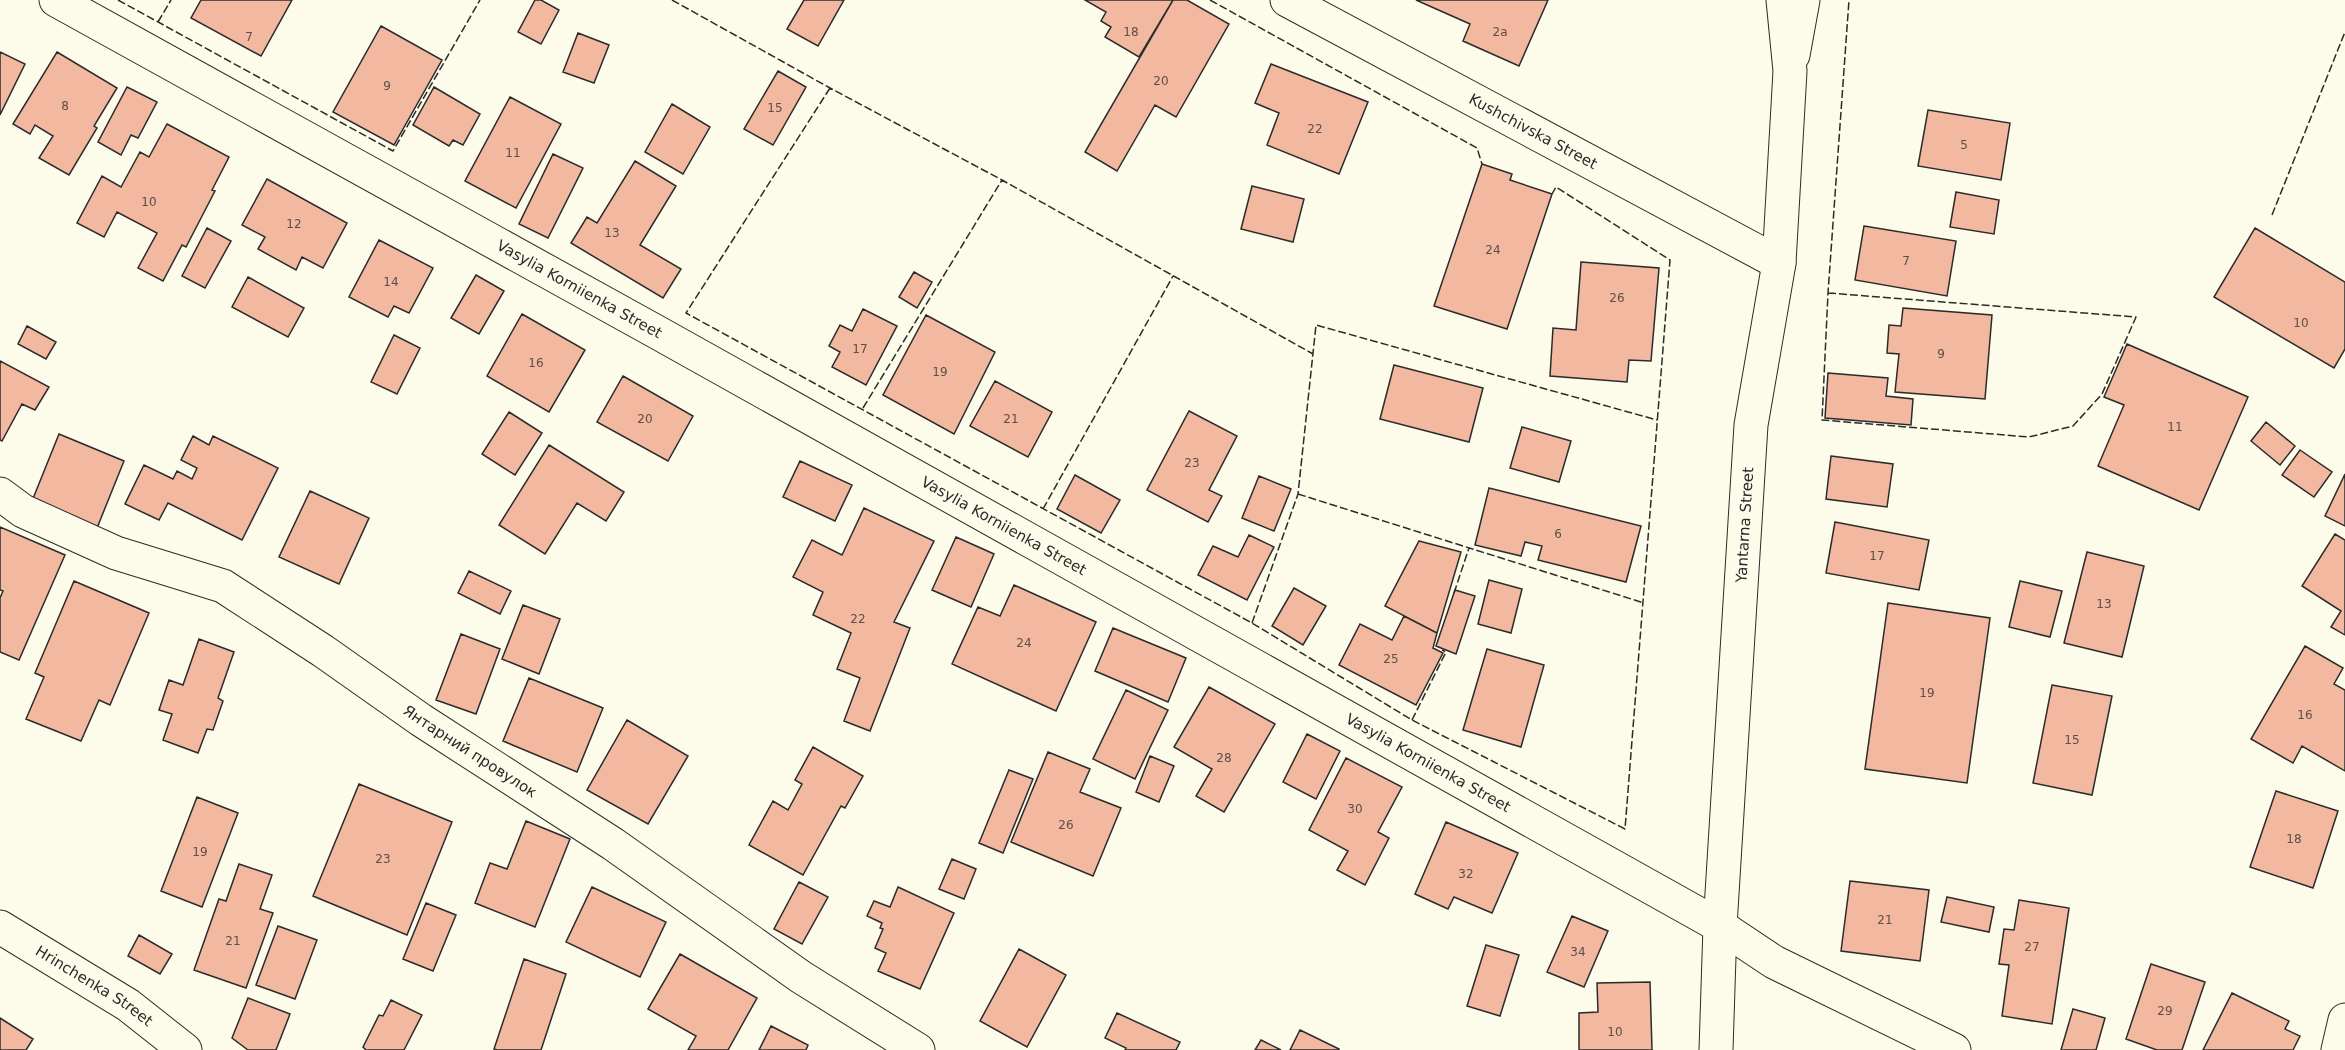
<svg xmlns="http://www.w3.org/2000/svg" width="2345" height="1050" viewBox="0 0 2345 1050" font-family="'DejaVu Sans',sans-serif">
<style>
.building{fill:#f2b8a0;stroke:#2b2b2b;stroke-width:1.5}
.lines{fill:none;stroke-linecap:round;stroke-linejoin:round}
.minor-casing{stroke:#2b2b2b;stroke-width:35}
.major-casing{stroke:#2b2b2b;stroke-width:35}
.minor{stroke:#fdfbea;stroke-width:33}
.major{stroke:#fdfbea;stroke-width:33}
.fence{stroke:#2b2b2b;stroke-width:1.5;stroke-dasharray:8 3;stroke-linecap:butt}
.labels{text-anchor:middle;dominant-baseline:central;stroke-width:4.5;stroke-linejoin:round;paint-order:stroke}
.number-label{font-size:12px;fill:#5d4e48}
.street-label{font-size:15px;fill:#2b2b2b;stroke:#fdfbea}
</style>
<rect width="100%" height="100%" fill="#fdfbea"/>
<!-- building -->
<path class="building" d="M 201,0 L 292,0 L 261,56 L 191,18 Z
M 535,0 L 541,0 L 559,10 L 541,44 L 518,32 Z
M 804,0 L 844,0 L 818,46 L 787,29 Z
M 1085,0 L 1173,0 L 1139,57 L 1105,37 L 1111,27 L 1101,21 L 1106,12 Z
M 1173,0 L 1187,0 L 1229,24 L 1176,117 L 1155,105 L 1117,171 L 1085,152 Z
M 1416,0 L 1548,0 L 1519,66 L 1463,41 L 1470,24 Z
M 381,26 L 442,60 L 394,145 L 333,112 Z
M 578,33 L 609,45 L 594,83 L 563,72 Z
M 0,52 L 25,64 L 0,115 Z
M 57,52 L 117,88 L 94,126 L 97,128 L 69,175 L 39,158 L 53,136 L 35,125 L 30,134 L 13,124 Z
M 1271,64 L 1368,102 L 1339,174 L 1267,145 L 1279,113 L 1255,103 Z
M 778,71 L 806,87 L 773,145 L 744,129 Z
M 127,87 L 157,102 L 138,138 L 131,135 L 121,155 L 98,142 Z
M 434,87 L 480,114 L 463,145 L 453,140 L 449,146 L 413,125 Z
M 510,97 L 561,124 L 516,208 L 465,181 Z
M 672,104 L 710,127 L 683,174 L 645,152 Z
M 1928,110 L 2010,123 L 2001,180 L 1918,166 Z
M 167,124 L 229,157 L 212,190 L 215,191 L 186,247 L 182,245 L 163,281 L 138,268 L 157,233 L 117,212 L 104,237 L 77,223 L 102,176 L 121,187 L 140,152 L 149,157 Z
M 553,154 L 583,168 L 548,238 L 519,224 Z
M 635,161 L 676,186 L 640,245 L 681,269 L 663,298 L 571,243 L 587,217 L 597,223 Z
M 1482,164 L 1512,174 L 1510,180 L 1552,194 L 1507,329 L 1434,306 Z
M 267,179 L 347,223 L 323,268 L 302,257 L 296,270 L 258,249 L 265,237 L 242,225 Z
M 1252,186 L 1304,199 L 1293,242 L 1241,229 Z
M 1956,192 L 1999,200 L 1994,234 L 1950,227 Z
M 1864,226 L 1956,241 L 1947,296 L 1855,280 Z
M 207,228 L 231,241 L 205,288 L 182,276 Z
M 2255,228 L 2345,282 L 2345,349 L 2334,368 L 2214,297 Z
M 379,240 L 433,268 L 409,313 L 394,306 L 388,317 L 349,297 Z
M 1581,262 L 1659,268 L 1651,361 L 1629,360 L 1627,382 L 1550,376 L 1553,328 L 1576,330 Z
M 914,272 L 932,282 L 917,308 L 899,297 Z
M 476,275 L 504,291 L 479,334 L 451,318 Z
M 248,277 L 304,308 L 288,337 L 232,307 Z
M 1903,308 L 1992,315 L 1985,399 L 1895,392 L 1899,354 L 1887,353 L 1889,325 L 1901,326 Z
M 863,309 L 897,326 L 866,385 L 832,367 L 840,352 L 829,346 L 840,325 L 852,331 Z
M 522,314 L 585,350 L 549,412 L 487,376 Z
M 926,315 L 995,352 L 954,434 L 883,395 Z
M 27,326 L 56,342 L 46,359 L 18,344 Z
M 394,335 L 420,348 L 397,394 L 371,382 Z
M 2127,344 L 2248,397 L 2199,510 L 2098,466 L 2124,405 L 2104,397 Z
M 0,361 L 49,387 L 35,410 L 22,404 L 2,441 L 0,440 Z
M 1394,365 L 1483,388 L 1469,442 L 1380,419 Z
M 1828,373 L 1888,378 L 1886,396 L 1913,399 L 1911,425 L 1825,418 Z
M 623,376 L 693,416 L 668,461 L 597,422 Z
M 995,381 L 1052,412 L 1028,457 L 970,426 Z
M 1189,411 L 1237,436 L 1209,490 L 1222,496 L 1208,522 L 1147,490 Z
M 509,412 L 542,433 L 515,475 L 482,454 Z
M 2266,422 L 2295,446 L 2280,465 L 2251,441 Z
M 1522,427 L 1571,441 L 1559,482 L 1510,468 Z
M 59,434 L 124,461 L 97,528 L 32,501 Z
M 193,436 L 209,445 L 213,436 L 278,468 L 242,540 L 168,503 L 159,520 L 125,504 L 144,465 L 173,479 L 177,471 L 192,479 L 197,468 L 181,460 Z
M 549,445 L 624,492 L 606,521 L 577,503 L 545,554 L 499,525 Z
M 2300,450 L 2332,472 L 2314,497 L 2282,475 Z
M 1831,456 L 1893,464 L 1887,507 L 1826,499 Z
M 800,461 L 852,485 L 835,521 L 783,497 Z
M 2345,474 L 2345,526 L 2325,516 Z
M 1075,475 L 1120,500 L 1101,533 L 1057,509 Z
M 1259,476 L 1291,489 L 1274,531 L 1242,518 Z
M 1489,488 L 1641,526 L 1626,582 L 1538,560 L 1542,546 L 1525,542 L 1521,556 L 1475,545 Z
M 310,491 L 369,518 L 339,584 L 279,557 Z
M 864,508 L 934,541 L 894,622 L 910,628 L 870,731 L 844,721 L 860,678 L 837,669 L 851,633 L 813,615 L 823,592 L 793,577 L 812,540 L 842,555 Z
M 1835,522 L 1929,540 L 1919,590 L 1826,573 Z
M 0,527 L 65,555 L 19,660 L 0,652 L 0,598 L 3,591 L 0,590 Z
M 2335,534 L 2345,540 L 2345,635 L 2331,627 L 2341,611 L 2302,586 Z
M 1249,535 L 1274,547 L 1247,600 L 1198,575 L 1213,546 L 1238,557 Z
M 956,537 L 994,554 L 971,607 L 932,590 Z
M 1419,541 L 1461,552 L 1437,633 L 1385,606 Z
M 2087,552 L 2144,566 L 2122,657 L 2064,643 Z
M 469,571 L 511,591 L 500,614 L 458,593 Z
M 1489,580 L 1522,589 L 1511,633 L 1478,624 Z
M 74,581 L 149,613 L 110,705 L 99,700 L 81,741 L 26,719 L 44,677 L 35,673 Z
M 2020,581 L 2062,591 L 2050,637 L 2009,627 Z
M 1014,585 L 1096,622 L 1056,711 L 952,664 L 978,607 L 1000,616 Z
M 1294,588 L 1326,606 L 1303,645 L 1272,626 Z
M 1455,590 L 1475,596 L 1456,654 L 1436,646 Z
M 1888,603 L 1990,618 L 1967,783 L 1865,769 Z
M 523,605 L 560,619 L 539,674 L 502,659 Z
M 1404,616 L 1437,633 L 1433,648 L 1443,653 L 1416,705 L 1339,665 L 1360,624 L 1392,640 Z
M 1113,628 L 1186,658 L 1168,702 L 1095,671 Z
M 461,634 L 500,649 L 476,714 L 436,700 Z
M 199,639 L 234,652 L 218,698 L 223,701 L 213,730 L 207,729 L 198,753 L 163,740 L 172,714 L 159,710 L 169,680 L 183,685 Z
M 2305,646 L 2343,668 L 2334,684 L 2345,690 L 2345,771 L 2302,746 L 2293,763 L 2251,739 Z
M 1487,649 L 1544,665 L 1521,747 L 1463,730 Z
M 529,678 L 603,708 L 577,772 L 503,741 Z
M 2052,685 L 2112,696 L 2092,795 L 2033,783 Z
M 1209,687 L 1275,724 L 1224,812 L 1196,796 L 1212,769 L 1174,747 Z
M 1126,690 L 1168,710 L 1135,779 L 1093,759 Z
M 627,720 L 688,756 L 648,824 L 587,790 Z
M 1307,734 L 1340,751 L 1316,799 L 1283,782 Z
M 813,747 L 863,776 L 845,808 L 841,806 L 803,875 L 749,845 L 773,801 L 788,810 L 802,784 L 795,780 Z
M 1048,752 L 1090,769 L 1080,792 L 1121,808 L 1093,876 L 1011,842 Z
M 1150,756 L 1174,766 L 1159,802 L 1136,792 Z
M 1346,758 L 1402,787 L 1378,832 L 1389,838 L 1365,885 L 1337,870 L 1348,851 L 1309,830 Z
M 1009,770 L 1033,779 L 1003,853 L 979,843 Z
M 359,784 L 452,822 L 407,935 L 313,896 Z
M 2276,791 L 2338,811 L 2313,888 L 2250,867 Z
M 197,797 L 238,813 L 202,907 L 161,891 Z
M 526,821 L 570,839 L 535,927 L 475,903 L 490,863 L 507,869 Z
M 1446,822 L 1518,853 L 1492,913 L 1454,897 L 1448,909 L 1415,894 Z
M 952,859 L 976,869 L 964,899 L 939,889 Z
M 239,864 L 272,875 L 260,909 L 273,913 L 246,988 L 194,970 L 219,899 L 226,901 Z
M 1850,881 L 1929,890 L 1920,961 L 1841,951 Z
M 799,882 L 828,897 L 802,944 L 774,929 Z
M 592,887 L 666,922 L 640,977 L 566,942 Z
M 898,887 L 954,913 L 920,989 L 878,971 L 886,953 L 875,948 L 883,929 L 880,928 L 882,923 L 867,916 L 874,901 L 890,907 Z
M 1947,897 L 1994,907 L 1989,932 L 1941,922 Z
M 2019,900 L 2069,908 L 2052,1024 L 2002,1016 L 2009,965 L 1999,964 L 2004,929 L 2014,930 Z
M 426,903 L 456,915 L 433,971 L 403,959 Z
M 1572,916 L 1608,931 L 1584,987 L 1547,972 Z
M 278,926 L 317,940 L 295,999 L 256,985 Z
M 139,935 L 172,954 L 160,974 L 128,956 Z
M 1486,945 L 1519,955 L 1500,1016 L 1467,1006 Z
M 1019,949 L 1066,975 L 1027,1047 L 980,1021 Z
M 680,954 L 757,998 L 728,1050 L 688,1050 L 696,1036 L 648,1009 Z
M 524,959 L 566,974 L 541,1050 L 497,1050 L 494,1049 Z
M 2151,964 L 2205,982 L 2182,1050 L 2157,1050 L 2126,1039 Z
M 1650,982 L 1652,1050 L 1579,1050 L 1579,1013 L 1598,1012 L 1597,983 Z
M 2232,993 L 2289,1021 L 2285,1029 L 2300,1036 L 2293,1050 L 2203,1050 Z
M 248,998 L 290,1014 L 276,1050 L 248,1050 L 232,1038 Z
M 391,1000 L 422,1015 L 404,1050 L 366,1050 L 363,1047 L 379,1015 L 383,1016 Z
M 2073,1009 L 2105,1018 L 2096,1050 L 2061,1050 Z
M 1117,1013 L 1180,1042 L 1176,1050 L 1125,1050 L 1126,1048 L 1105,1038 Z
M 0,1018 L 33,1039 L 26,1050 L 0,1050 Z
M 771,1026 L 808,1045 L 806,1050 L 759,1050 Z
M 1300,1030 L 1339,1049 L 1339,1050 L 1290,1050 Z
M 1261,1040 L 1281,1050 L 1255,1050 Z"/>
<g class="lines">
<defs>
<g id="minor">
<path id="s1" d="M 56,0 L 653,330 L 1720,926 L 1774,962 L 1954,1050"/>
<path id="s2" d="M 1287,0 L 1779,263"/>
<path d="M 1793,55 L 1803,0"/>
<path id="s3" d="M 0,494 L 23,511 L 116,553 L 223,586 L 323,651 L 421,720 L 613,844 L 801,977 L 918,1050"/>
<path id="s4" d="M 0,927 L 128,1005 L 185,1050"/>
<path d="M 2338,1050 L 2345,1020"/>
</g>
<g id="major">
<path id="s5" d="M 1716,1050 L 1720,926 L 1751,425 L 1779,263 L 1790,71 L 1783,0"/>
</g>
</defs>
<!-- minor casing -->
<use href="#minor" class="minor-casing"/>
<!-- major casing -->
<use href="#major" class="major-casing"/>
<!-- minor -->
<use href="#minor" class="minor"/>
<!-- major -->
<use href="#major" class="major"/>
<!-- fence -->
<path class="fence" d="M 118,0 L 393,151 L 480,0
M 672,0 L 830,88 L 1002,180 L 1313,354
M 1210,0 L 1477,148 L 1482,164
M 158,22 L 171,0
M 830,88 L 686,313 L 1252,623 L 1412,720 L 1625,829 L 1670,260 L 1556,187 L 1552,194
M 2272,215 L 2345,32
M 1828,293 L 2136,317 L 2102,394 L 2073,426 L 2029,437 L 1822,420 L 1828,293 L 1849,0
M 863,408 L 1002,180
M 1298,494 L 1644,603
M 1043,509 L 1173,276
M 1454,593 L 1469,548
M 1252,623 L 1298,494 L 1316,325 L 1657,420
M 1412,720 L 1446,652 L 1442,650"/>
</g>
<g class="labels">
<!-- number labels -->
<g class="number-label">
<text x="1131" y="32">18</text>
<text x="1500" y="32">2а</text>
<text x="249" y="37">7</text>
<text x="1161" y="81">20</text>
<text x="387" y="86">9</text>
<text x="65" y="106">8</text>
<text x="775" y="108">15</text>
<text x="1315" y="129">22</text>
<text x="1964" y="145">5</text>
<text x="513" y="153">11</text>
<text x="149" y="202">10</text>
<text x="294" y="224">12</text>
<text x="612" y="233">13</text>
<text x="1493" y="250">24</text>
<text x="1906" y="261">7</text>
<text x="391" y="282">14</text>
<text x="1617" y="298">26</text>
<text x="2301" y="323">10</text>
<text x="860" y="349">17</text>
<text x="1941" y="354">9</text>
<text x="536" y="363">16</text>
<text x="940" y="372">19</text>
<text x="645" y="419">20</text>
<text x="1011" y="419">21</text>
<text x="2175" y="427">11</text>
<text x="1192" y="463">23</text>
<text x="1558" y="534">6</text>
<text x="1877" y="556">17</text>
<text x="2104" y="604">13</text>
<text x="858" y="619">22</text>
<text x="1024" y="643">24</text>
<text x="1391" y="659">25</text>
<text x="1927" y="693">19</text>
<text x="2305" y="715">16</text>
<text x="2072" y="740">15</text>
<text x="1224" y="758">28</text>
<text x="1355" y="809">30</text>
<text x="1066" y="825">26</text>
<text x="2294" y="839">18</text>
<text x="200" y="852">19</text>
<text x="383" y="859">23</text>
<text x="1466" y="874">32</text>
<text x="1885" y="920">21</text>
<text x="233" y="941">21</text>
<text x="2032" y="947">27</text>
<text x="1578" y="952">34</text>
<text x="2165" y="1011">29</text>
<text x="1615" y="1032">10</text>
</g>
<!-- street labels -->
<g class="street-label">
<text stroke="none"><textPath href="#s2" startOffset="279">Kushchivska Street</textPath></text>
<text stroke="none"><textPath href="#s1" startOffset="598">Vasylia Korniienka Street</textPath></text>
<text stroke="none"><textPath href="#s5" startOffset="526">Yantarna Street</textPath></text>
<text stroke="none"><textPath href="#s1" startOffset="1084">Vasylia Korniienka Street</textPath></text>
<text stroke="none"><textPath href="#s3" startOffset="540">Янтарний провулок</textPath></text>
<text stroke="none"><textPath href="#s1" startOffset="1570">Vasylia Korniienka Street</textPath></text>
<text stroke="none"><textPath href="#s4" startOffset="111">Hrinchenka Street</textPath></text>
</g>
</g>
</svg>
